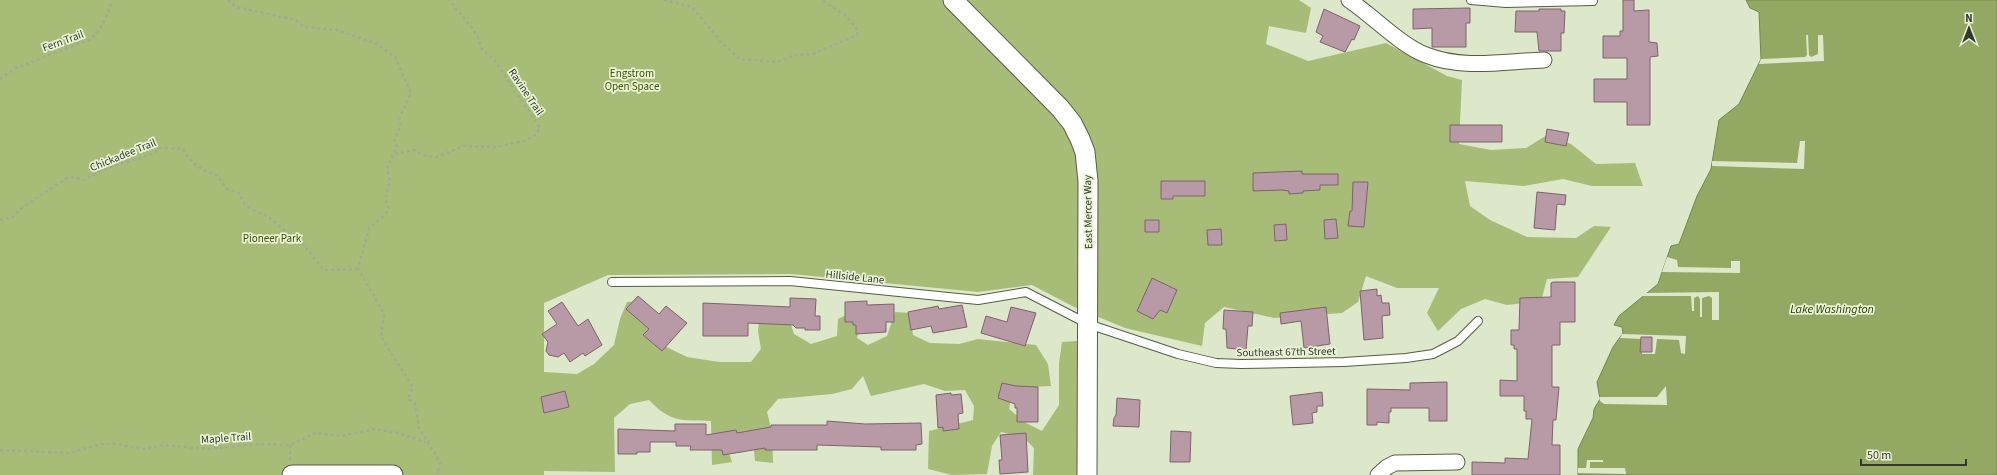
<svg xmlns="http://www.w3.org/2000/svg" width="1997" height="475" viewBox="0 0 1997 475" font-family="'Source Sans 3',sans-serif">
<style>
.forest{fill:#a7bd77}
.water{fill:#93a863;stroke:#768653}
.pier{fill:#dde7ca}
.building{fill:#b899a6;stroke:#7e626e}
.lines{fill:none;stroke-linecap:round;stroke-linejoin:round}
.service-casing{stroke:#555d44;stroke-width:10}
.minor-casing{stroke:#555d44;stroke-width:17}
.tertiary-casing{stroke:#555d44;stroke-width:21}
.path{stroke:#a2aa93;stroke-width:2.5;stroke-dasharray:3 3;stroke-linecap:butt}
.service{stroke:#fff;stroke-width:8}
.minor{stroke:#fff;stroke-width:15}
.tertiary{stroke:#fff;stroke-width:19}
.labels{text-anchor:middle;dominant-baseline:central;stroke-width:3.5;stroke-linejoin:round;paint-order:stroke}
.street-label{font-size:11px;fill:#34382d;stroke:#eaf5d7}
.park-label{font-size:11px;fill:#405200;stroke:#eaf5d7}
.water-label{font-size:12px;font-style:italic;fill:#2c3903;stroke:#eaf5d7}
</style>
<rect width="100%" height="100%" fill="#dde7ca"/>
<!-- forest -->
<path class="forest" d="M 0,0 L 1299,0 L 1311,8 L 1306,33 L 1269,26 L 1266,44 L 1308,61 L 1386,43 L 1447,76 L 1462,80 L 1459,144 L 1491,150 L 1526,148 L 1547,135 L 1571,144 L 1596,164 L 1635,163 L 1643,186 L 1592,186 L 1563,179 L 1524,186 L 1465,181 L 1470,206 L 1490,220 L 1527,237 L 1576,238 L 1594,226 L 1611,227 L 1578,277 L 1547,279 L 1541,301 L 1507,305 L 1485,299 L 1461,309 L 1438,331 L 1427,313 L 1439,288 L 1397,288 L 1366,276 L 1358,302 L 1342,313 L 1274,318 L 1224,307 L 1205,323 L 1202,346 L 1125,328 L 1074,307 L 1032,285 L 978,292 L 791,274 L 608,275 L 544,303 L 544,372 L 577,374 L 594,364 L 614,345 L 620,319 L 627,302 L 644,301 L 650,339 L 687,357 L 719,362 L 751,362 L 761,349 L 758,331 L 760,312 L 786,309 L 794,334 L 811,344 L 837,336 L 838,319 L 852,312 L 862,317 L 857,338 L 868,345 L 887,336 L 895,312 L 910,313 L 913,335 L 930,343 L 959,344 L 978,339 L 1036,345 L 1048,364 L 1051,386 L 1013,388 L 1009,409 L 1026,423 L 1042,431 L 1059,405 L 1059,363 L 1062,342 L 1078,341 L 1080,475 L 1033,475 L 1034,448 L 1024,438 L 1001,432 L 992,446 L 987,474 L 952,475 L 928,469 L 929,431 L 973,420 L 974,406 L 965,390 L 945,391 L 924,384 L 871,396 L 863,376 L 852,389 L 832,394 L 778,399 L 767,412 L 772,432 L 773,463 L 755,461 L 753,440 L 726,443 L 732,462 L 712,465 L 711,421 C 681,420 671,423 649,400 L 630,404 L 614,418 L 615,472 L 544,471 L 544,475 L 0,475 Z"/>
<!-- water -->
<path class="water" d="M 1746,0 L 1997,0 L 1997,475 L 1578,475 L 1578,449 L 1593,418 L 1594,409 L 1600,399 L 1597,382 L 1613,347 L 1623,333 L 1622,327 L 1614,325 L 1619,316 L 1658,284 L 1671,246 L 1679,244 L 1697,196 L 1711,169 L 1719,120 L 1739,104 L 1761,59 L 1759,12 L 1750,8 Z"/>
<!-- pier -->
<path class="pier" d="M 1806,35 L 1808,35 L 1809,55 L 1811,57 L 1818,54 L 1818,35 L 1823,35 L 1824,61 L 1759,64 L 1761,59 L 1805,57 L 1807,55 Z
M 1800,141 L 1805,141 L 1804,169 L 1712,166 L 1712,161 L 1797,163 Z
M 1667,257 L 1677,260 L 1678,267 L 1731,268 L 1731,261 L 1740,261 L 1740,273 L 1662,272 Z
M 1719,292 L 1719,320 L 1712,320 L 1712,298 L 1709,296 L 1702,298 L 1702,317 L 1700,317 L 1700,299 L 1698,296 L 1694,298 L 1694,311 L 1692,311 L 1691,296 L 1641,296 L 1644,293 Z
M 1622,334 L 1686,336 L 1685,354 L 1681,353 L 1679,340 L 1657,339 L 1655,354 L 1642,354 L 1642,339 L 1620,338 Z
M 1666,386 L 1667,405 L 1604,404 L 1600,401 L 1599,397 L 1657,397 Z
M 1587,460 L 1603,460 L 1603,462 L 1590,462 L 1590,468 L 1625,468 L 1626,474 L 1578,473 L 1578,468 L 1586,468 Z"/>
<!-- building -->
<path class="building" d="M 1623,0 L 1634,0 L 1634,11 L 1649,10 L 1649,42 L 1657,43 L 1658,56 L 1650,57 L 1650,125 L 1627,125 L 1627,102 L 1594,102 L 1594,79 L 1627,79 L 1627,58 L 1603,58 L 1603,36 L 1620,36 L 1620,31 L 1623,31 Z
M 1470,8 L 1470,23 L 1466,23 L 1466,47 L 1432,47 L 1432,28 L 1413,29 L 1413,9 Z
M 1324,9 L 1360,26 L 1354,40 L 1352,39 L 1345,52 L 1320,42 L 1323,36 L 1316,32 Z
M 1539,9 L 1561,9 L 1561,11 L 1565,11 L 1564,33 L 1561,33 L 1561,51 L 1539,51 L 1537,32 L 1515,32 L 1516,11 L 1539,11 Z
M 1450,125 L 1502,125 L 1502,142 L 1450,142 Z
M 1547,129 L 1569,133 L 1566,146 L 1545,142 Z
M 1302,171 L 1302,174 L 1338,174 L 1338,185 L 1320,185 L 1320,190 L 1303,191 L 1303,193 L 1289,194 L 1289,191 L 1282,190 L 1253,191 L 1253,173 Z
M 1161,181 L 1205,181 L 1205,196 L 1173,196 L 1173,199 L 1161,199 Z
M 1353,182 L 1368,182 L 1364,227 L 1348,226 L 1350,211 L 1352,211 Z
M 1537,192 L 1566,195 L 1565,205 L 1557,204 L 1555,230 L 1534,228 Z
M 1336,219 L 1338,238 L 1325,239 L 1324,220 Z
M 1145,220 L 1159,220 L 1159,232 L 1145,232 Z
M 1286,224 L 1287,240 L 1275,241 L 1274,225 Z
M 1221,229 L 1222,245 L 1208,245 L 1207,230 Z
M 1152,278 L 1177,290 L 1167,313 L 1160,310 L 1153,319 L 1137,311 Z
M 1553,282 L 1575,282 L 1575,322 L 1560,322 L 1560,345 L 1552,345 L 1552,387 L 1559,387 L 1556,420 L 1553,420 L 1552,445 L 1560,445 L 1560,475 L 1472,475 L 1472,462 L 1505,463 L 1505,458 L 1528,459 L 1532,419 L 1526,419 L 1526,411 L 1524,411 L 1524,396 L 1500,396 L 1500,380 L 1517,381 L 1517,349 L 1514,349 L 1514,345 L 1511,345 L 1511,330 L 1519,330 L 1520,298 L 1551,297 L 1551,283 Z
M 1377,289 L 1377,296 L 1381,295 L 1382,303 L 1389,303 L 1390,315 L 1382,316 L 1383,338 L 1364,340 L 1360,291 Z
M 638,296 L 659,314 L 666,306 L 687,323 L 662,351 L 643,335 L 649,329 L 626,309 Z
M 790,298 L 816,299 L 815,316 L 820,316 L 820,330 L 805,330 L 805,328 L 796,328 L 793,325 L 748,323 L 748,336 L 703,336 L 703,303 L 790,307 Z
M 867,301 L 867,305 L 894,304 L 894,322 L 886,322 L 886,332 L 856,334 L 856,325 L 853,325 L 853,322 L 845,322 L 845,302 Z
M 562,302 L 578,326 L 588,319 L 602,345 L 585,356 L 583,353 L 570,362 L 564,353 L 558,357 L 549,355 L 546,351 L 548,342 L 542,334 L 557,324 L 548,311 Z
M 962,305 L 967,327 L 933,333 L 931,326 L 911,330 L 908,312 L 938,306 L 939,309 Z
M 1011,307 L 1036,313 L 1025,346 L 981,333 L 986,316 L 1007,322 Z
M 1326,307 L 1330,344 L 1304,348 L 1301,321 L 1281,324 L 1280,313 Z
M 1224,310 L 1253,312 L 1252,326 L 1248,326 L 1246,350 L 1227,348 L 1226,329 L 1223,329 Z
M 1641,337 L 1652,337 L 1652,352 L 1640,352 Z
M 1447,382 L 1447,421 L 1429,421 L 1429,408 L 1391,408 L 1391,412 L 1389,412 L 1389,423 L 1377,422 L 1377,425 L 1367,425 L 1367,389 L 1410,390 L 1410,383 Z
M 1002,383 L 1016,386 L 1038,387 L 1038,422 L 1017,422 L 1017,408 L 1015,408 L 1015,404 L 998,398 Z
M 565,391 L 569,407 L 544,413 L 541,397 Z
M 1322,392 L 1323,406 L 1317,406 L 1317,412 L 1312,413 L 1313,423 L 1293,425 L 1290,396 Z
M 951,393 L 951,395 L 961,394 L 963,413 L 958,414 L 959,429 L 943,431 L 943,427 L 938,428 L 936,395 Z
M 1117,398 L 1140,400 L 1139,427 L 1113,426 L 1114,418 L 1116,415 Z
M 827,421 L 865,424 L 921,423 L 922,444 L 916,445 L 916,450 L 881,450 L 881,447 L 817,445 L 817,450 L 765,450 L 765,448 L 723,455 L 722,450 L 690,450 L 691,446 L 676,446 L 676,442 L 650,442 L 650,452 L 637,452 L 637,454 L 618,454 L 618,429 L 675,431 L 675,424 L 706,424 L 706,435 L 736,430 L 737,433 L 771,427 L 771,425 L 827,425 Z
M 1171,431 L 1191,432 L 1190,462 L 1170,462 Z
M 1026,433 L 1028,472 L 1000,474 L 999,460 L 1002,460 L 1000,435 Z"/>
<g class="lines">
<defs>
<path id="service" d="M 1471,0 L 1506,3 L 1593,1
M 612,282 L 790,281 L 978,300 L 1026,292 L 1088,324 L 1178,354 L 1216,363 L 1241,364 L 1344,362 L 1406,358 L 1433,354 L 1458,341 L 1478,321"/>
<path id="minor" d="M 1349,0 C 1373,16 1400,45 1426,55 C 1463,70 1506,61 1544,60
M 1378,475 L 1387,467 L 1395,463 L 1457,462"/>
<path id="tertiary" d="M 953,0 L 1060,108 L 1072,123 L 1080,139 L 1085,152 L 1088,181 L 1087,475
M 292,475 L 393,475"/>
</defs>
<!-- service casing -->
<use href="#service" class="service-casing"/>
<!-- minor casing -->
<use href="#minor" class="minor-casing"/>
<!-- tertiary casing -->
<use href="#tertiary" class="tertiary-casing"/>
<!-- path -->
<path class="path" d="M 228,0 L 236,7 L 296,20 L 304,27 L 338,30 L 377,44 L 395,57 L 411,93 L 399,119 L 401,125 L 394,141 L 397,147 L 387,167 L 390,181 L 385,199 L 389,208 L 385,215 L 369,228 L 358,269 L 384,313 L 381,337 L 413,387 L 408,399 L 415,404 L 419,428 L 440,462 L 437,475
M 664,0 L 692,7 L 722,43 L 740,59 L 778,62 L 795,55 L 813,54 L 857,35 L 858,30 L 846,16 L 822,0
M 0,79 L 16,68 L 91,39 C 102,29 108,14 112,0
M 395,154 L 414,150 L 423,155 L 436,157 L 464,146 L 497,147 L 527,140 L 535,135 L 540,128 L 495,61 L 481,48 L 479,40 L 472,28 L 449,0
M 0,220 L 13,217 L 23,207 L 67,178 L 73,177 L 84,180 L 107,168 L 153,154 L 160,148 L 183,149 C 191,164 201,170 217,175 L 227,189 C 246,193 237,197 247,206 C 253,211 261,213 267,216 C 277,222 286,235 298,238 L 324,270 L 358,269
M 290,445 L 290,461
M 0,450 L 69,453 L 101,444 L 115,444 L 144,449 L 164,445 L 207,449 L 260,444 L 290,445 L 315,433 L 341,436 L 375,429 L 398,433 L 425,442"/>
<!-- service -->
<use href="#service" class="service"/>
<!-- minor -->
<use href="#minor" class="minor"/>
<!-- tertiary -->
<use href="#tertiary" class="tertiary"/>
</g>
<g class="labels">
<!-- street labels -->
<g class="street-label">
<text transform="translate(63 41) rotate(-20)">Fern Trail</text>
<text transform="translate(526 92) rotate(56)">Ravine Trail</text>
<text transform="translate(123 155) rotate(-22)">Chickadee Trail</text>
<text transform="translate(1088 212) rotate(-91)">East Mercer Way</text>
<text transform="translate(855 277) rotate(6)">Hillside Lane</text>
<text transform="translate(1286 352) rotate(-1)">Southeast 67th Street</text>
<text transform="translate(226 438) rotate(-4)">Maple Trail</text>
</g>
<!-- park labels -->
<g class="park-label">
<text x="632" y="73">Engstrom<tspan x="632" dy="13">Open Space</tspan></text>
<text x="272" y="238">Pioneer Park</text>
</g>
<!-- water labels -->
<g class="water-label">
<text x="1832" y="309">Lake Washington</text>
</g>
</g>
<!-- north arrow -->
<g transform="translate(1969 28)" stroke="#eaf5d7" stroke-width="3" paint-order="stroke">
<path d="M0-3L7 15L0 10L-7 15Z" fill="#34382d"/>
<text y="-6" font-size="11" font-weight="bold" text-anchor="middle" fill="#34382d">N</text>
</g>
<!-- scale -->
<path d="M1861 459v6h105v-6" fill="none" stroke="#34382d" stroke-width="2"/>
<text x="1867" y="459" font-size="12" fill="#34382d" stroke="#eaf5d7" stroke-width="3" paint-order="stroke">50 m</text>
</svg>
